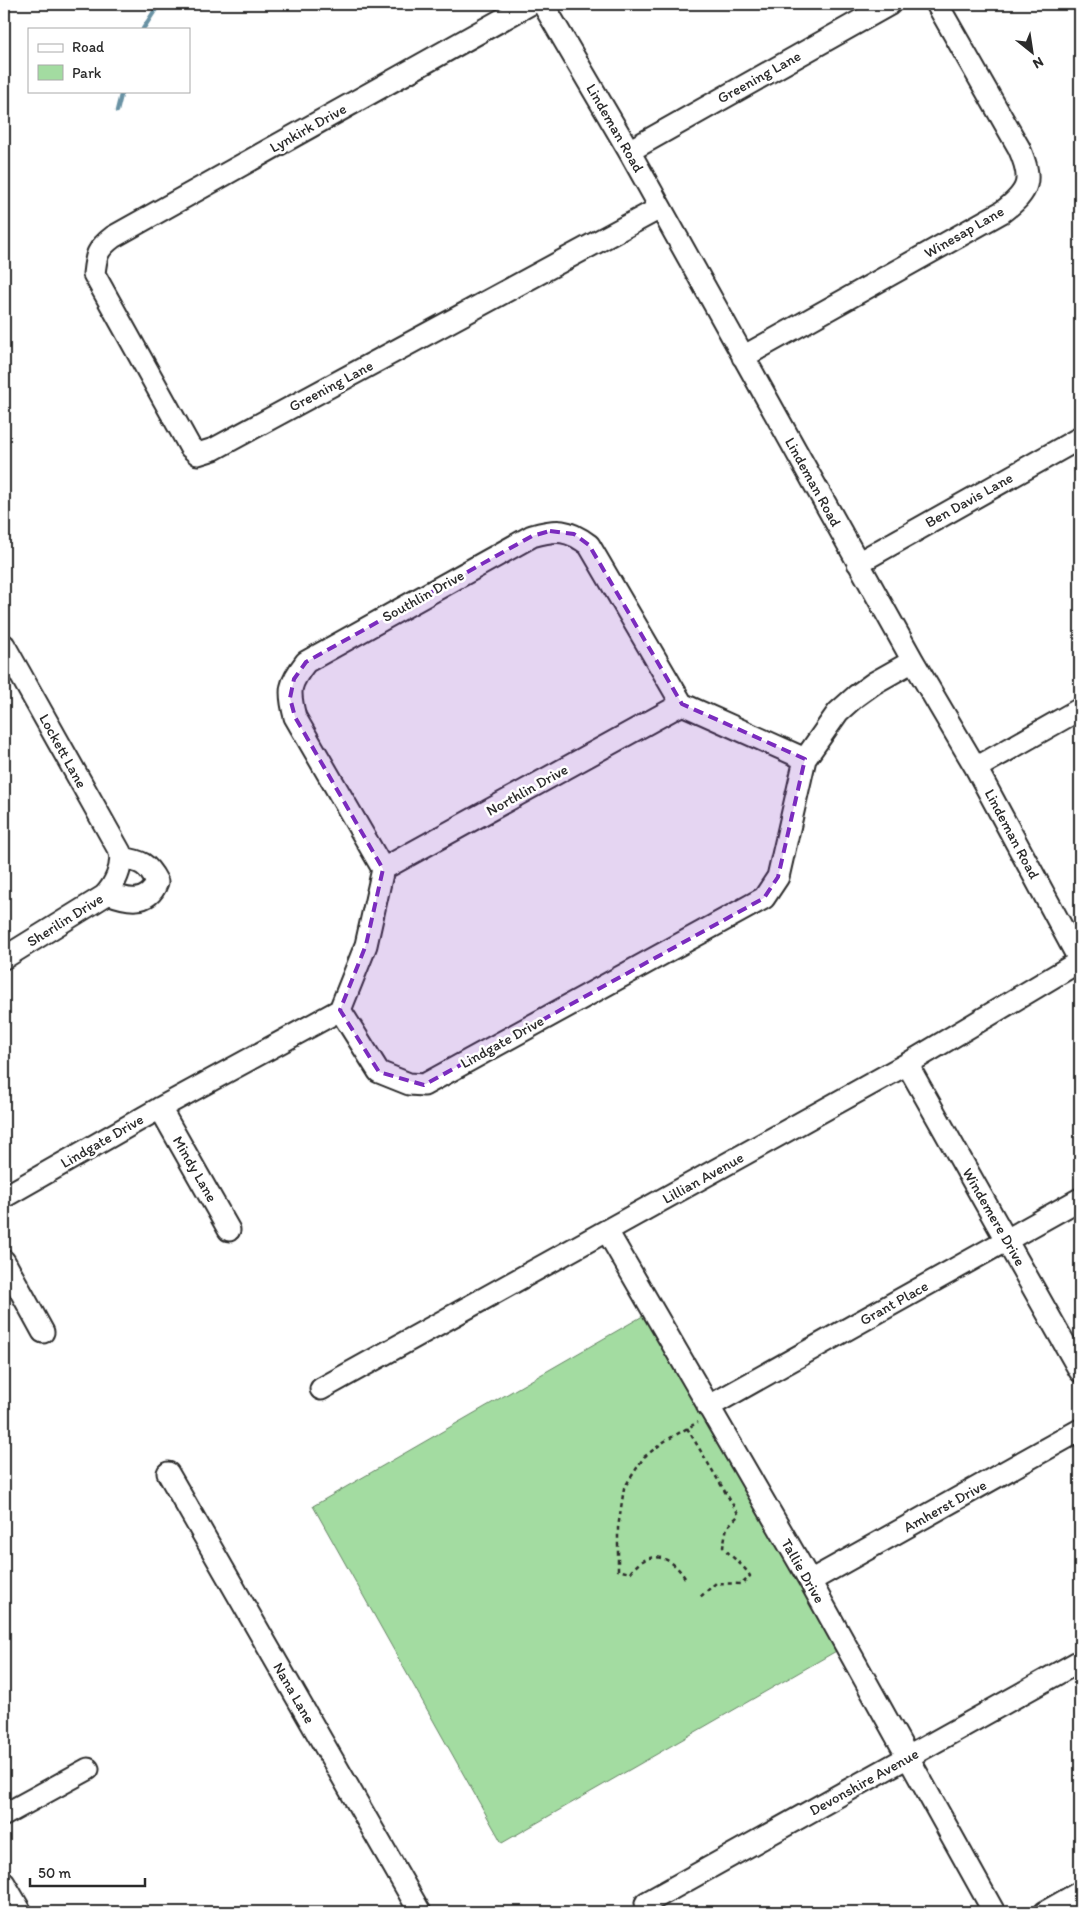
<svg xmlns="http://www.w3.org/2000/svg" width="1084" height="1916" viewBox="0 0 1084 1916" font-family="Itim,sans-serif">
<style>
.green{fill:#a3dca1;stroke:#678466}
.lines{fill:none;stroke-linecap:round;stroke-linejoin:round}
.stream{stroke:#6992a4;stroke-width:4.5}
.minor-casing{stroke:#2b2b2b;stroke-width:25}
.path{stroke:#2b2b2b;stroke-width:2.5;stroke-dasharray:4 4;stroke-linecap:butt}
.minor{stroke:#fff;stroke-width:21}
.marked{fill:#7b2cbf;fill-opacity:0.2;stroke:#7b2cbf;stroke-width:4;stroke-dasharray:10 6;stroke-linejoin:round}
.labels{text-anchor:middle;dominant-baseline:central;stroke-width:5;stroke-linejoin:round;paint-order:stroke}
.street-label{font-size:15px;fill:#2b2b2b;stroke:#fff}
</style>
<rect width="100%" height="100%" fill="#fff"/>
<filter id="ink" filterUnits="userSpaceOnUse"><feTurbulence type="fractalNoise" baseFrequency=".02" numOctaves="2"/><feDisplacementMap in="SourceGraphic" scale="10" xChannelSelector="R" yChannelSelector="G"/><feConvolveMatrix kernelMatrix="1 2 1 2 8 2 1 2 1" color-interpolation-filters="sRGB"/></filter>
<g filter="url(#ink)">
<!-- green -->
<path class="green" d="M 648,1313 L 838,1650 L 502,1843 L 313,1506 Z"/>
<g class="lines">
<!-- stream -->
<path class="stream" d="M 143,29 L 159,4
M 117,111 L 122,91"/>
<defs>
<path id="minor" d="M 530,4 L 113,237 C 97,249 96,255 94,274 L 190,447 L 198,454 L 214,449 L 660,208
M 543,4 L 629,151 L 913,661 L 976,768 L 1080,961
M 629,151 L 890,4
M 743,357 L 1002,212 C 1030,191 1033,180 1019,148 L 937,4
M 858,563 L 1080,438
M 4,645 L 120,852 C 123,867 115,885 104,896 L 4,958
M 976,768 L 1080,709
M 383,869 L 295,717 C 288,690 289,684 306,662 L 532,536 C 557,529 568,529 589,545 L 682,704
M 108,893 C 126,900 148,906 157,882 C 147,863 141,861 121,858
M 340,1010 L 366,945 L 383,869 L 682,704 L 805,759
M 907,1064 L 1080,1371
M 160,1108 L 229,1230
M 4,1197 L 160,1108 L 340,1010 L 379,1072 L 409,1084 L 424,1085 L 764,898 L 778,877 L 805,759 L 838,712 L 856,696 L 874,683 L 913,661
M 607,1231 L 810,1581 L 994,1912
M 4,1261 L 43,1332
M 321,1389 L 907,1064 L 1080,961
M 708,1407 L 1080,1199
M 168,1473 L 420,1912
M 810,1581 L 1080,1430
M 4,1815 L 88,1769
M 4,1883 L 21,1912
M 646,1903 L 1080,1661
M 1045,1912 L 1080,1892"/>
</defs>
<!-- minor casing -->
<use href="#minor" class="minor-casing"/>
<!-- path -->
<path class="path" d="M 687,1428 L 739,1515 L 727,1527 L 723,1547 C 732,1558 744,1565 750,1576 L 742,1584 L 716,1583 L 699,1598
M 685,1578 C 670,1554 648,1549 630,1573 L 618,1570 L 618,1528 L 624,1488 L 644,1457 L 665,1441 L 698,1422"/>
<!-- minor -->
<use href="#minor" class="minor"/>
</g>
</g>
<!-- marked area -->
<path class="marked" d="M 550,531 L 574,534 L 589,545 L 682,704 L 805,759 L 778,877 L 764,898 L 424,1085 L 379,1072 L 340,1010 L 366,945 L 383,869 L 295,717 L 290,698 L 294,679 L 306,662 L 532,536 Z"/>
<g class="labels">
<!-- street labels -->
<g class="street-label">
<text transform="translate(759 77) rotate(-29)">Greening Lane</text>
<text transform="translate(308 128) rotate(-29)">Lynkirk Drive</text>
<text transform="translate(615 128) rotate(60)">Lindeman Road</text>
<text transform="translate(964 232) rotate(-30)">Winesap Lane</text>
<text transform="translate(331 386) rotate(-28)">Greening Lane</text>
<text transform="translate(813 482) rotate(61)">Lindeman Road</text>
<text transform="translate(969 500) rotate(-29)">Ben Davis Lane</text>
<text transform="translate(423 596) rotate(-29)">Southlin Drive</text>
<text transform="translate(63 751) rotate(61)">Lockett Lane</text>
<text transform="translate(527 790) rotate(-29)">Northlin Drive</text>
<text transform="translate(1012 834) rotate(62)">Lindeman Road</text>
<text transform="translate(65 920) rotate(-32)">Sherilin Drive</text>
<text transform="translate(502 1042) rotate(-29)">Lindgate Drive</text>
<text transform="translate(102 1141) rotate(-30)">Lindgate Drive</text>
<text transform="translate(195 1169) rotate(60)">Mindy Lane</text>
<text transform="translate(703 1178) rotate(-29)">Lillian Avenue</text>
<text transform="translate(994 1217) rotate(60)">Windemere Drive</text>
<text transform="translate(894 1303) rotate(-29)">Grant Place</text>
<text transform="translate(945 1506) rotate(-29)">Amherst Drive</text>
<text transform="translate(803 1571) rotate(60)">Tallie Drive</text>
<text transform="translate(294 1693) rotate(60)">Nana Lane</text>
<text transform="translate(864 1782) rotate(-29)">Devonshire Avenue</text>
</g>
</g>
<!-- margin -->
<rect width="1084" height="1916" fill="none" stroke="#fff" stroke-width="20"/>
<rect x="10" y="10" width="1064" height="1896" fill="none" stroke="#2b2b2b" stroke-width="2" filter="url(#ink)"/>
<!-- legend -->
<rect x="28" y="28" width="162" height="65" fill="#ffffff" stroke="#aaaaaa"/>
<rect x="38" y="44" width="25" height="8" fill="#ffffff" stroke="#aaaaaa"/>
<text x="72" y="52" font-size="15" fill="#2b2b2b">Road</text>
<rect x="38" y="65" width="25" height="15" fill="#a3dca1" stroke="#aaaaaa"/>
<text x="72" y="78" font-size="15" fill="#2b2b2b">Park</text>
<!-- north arrow -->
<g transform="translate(1032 52) rotate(150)" stroke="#ffffff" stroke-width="4" paint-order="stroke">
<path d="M0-4L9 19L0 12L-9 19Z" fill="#2b2b2b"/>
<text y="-8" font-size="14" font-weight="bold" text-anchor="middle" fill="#2b2b2b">N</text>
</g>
<!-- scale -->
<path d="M30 1878v8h115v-8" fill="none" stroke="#2b2b2b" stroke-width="2.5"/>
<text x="38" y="1878" font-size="15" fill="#2b2b2b" stroke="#ffffff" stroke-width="4" paint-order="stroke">50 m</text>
</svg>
